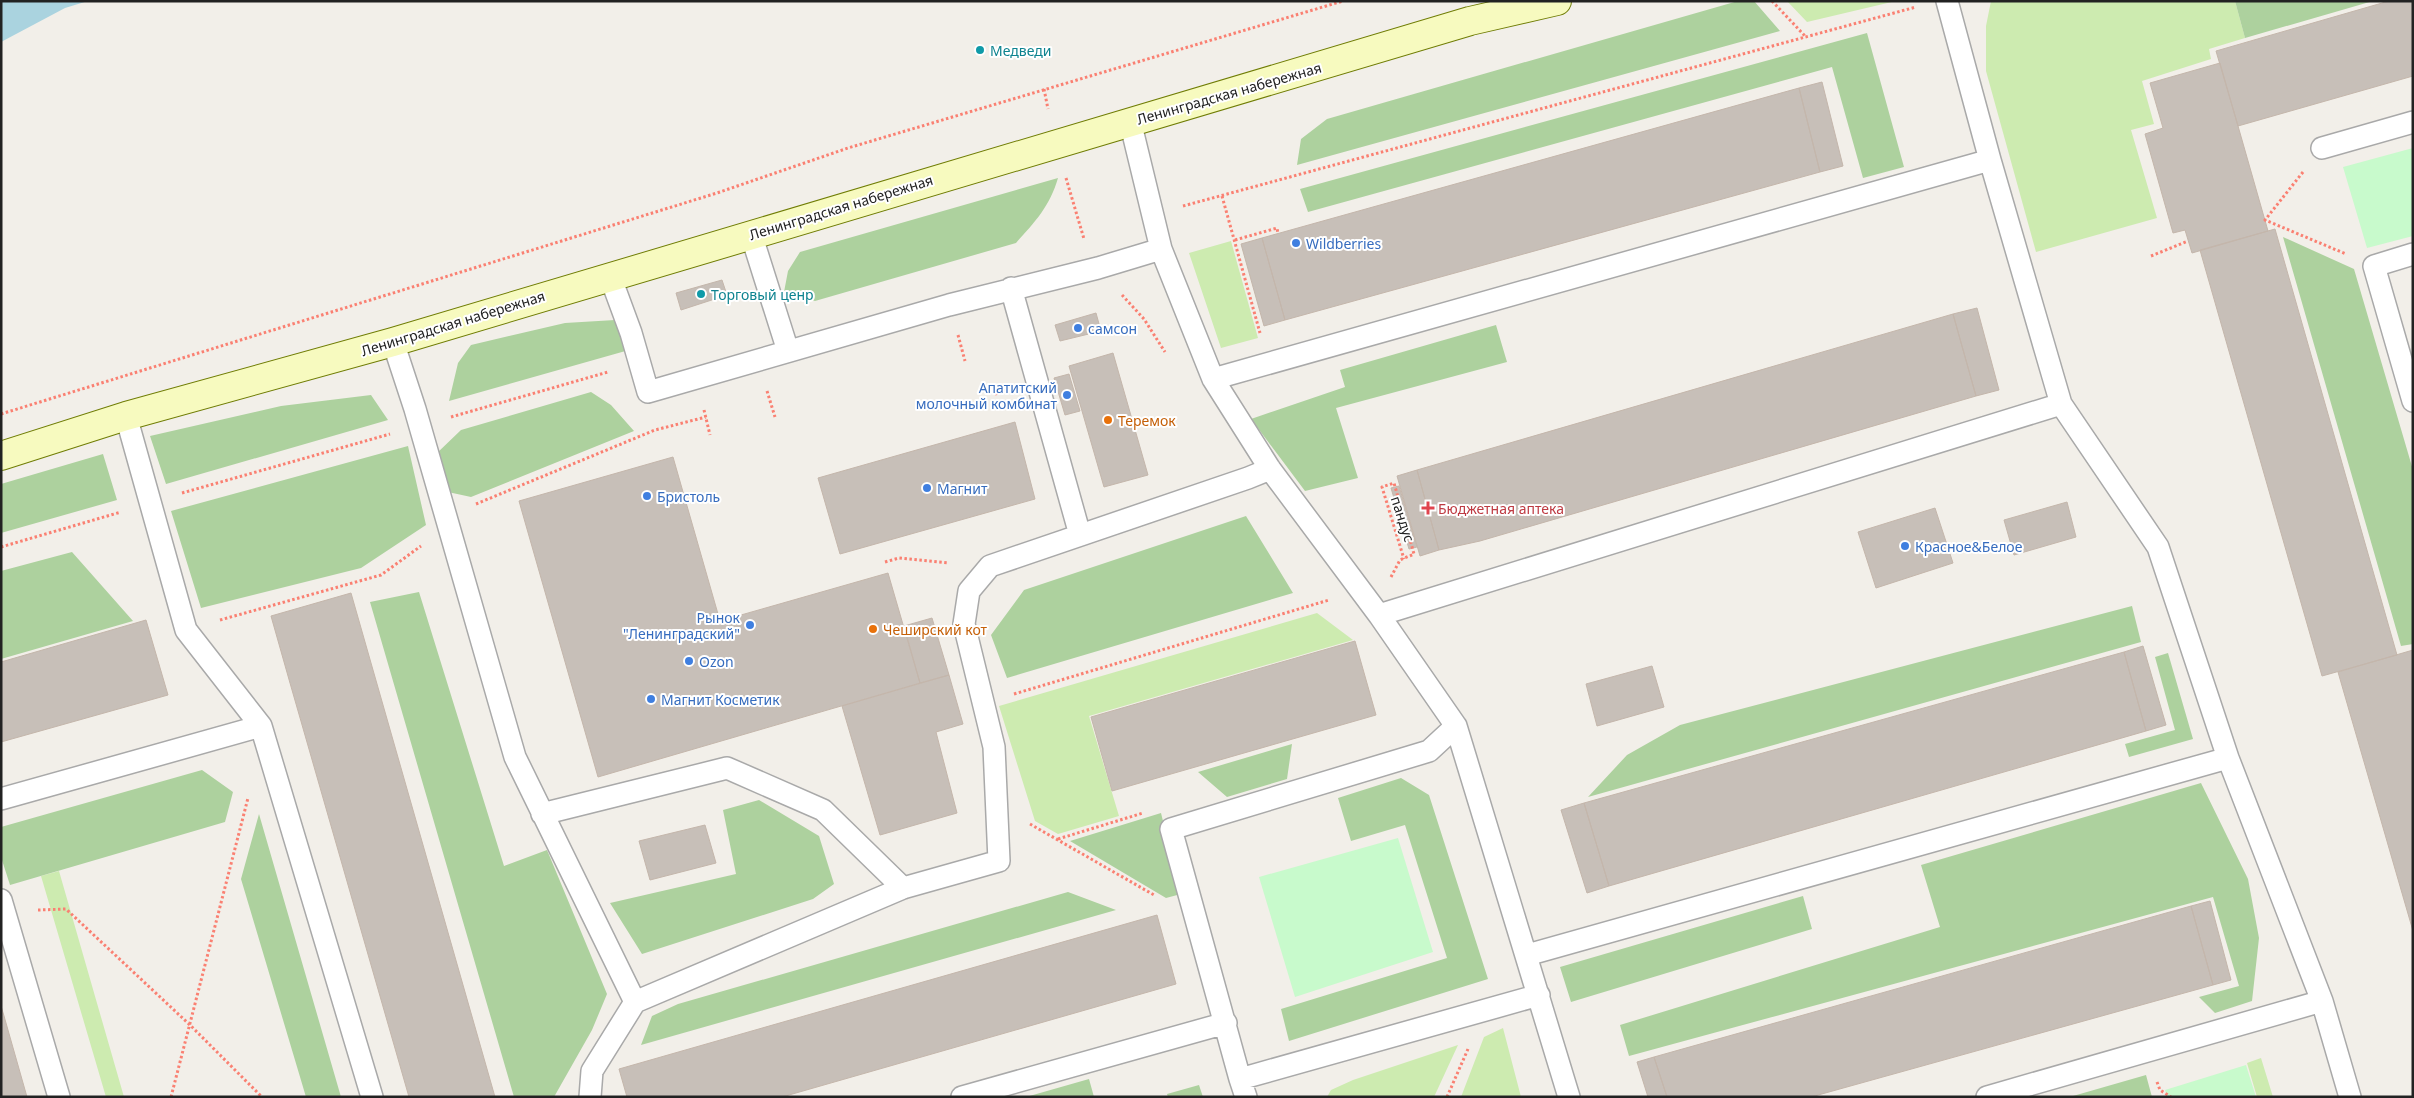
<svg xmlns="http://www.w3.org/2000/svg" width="2414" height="1098" viewBox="0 0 2414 1098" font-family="'Noto Sans',sans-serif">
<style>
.grass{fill:#cdebb0}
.forest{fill:#add19e}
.park{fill:#c8facc}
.water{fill:#aad3df}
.building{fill:#c7bfb8;stroke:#c4b6ab}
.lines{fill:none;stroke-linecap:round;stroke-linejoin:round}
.service-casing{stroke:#a9a9a9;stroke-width:24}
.secondary-casing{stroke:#707d05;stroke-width:30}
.path{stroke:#fa8072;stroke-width:3;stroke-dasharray:2.5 2.5;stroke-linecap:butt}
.service{stroke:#fff;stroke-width:21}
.secondary{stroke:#f7fabf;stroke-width:28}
.culture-dot{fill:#0f9aa8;stroke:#fff;stroke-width:2}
.shop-dot{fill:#3f7fe0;stroke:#fff;stroke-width:2}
.food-dot{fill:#e8710a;stroke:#fff;stroke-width:2}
.health-dot{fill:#e0444e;stroke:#fff;stroke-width:2}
.labels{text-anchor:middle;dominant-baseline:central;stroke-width:4;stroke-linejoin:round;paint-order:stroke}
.culture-label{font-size:14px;fill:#0d838f;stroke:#fff;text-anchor:start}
.street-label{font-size:14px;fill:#222;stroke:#fff}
.shop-label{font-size:14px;fill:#366cbe;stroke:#fff;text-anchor:start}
.food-label{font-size:14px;fill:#c56008;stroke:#fff;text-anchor:start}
.health-label{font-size:14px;fill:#be3a42;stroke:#fff;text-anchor:start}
</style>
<rect width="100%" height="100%" fill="#f2efe9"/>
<!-- grass -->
<path class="grass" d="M 1787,1 L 1896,1 L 1807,22 Z
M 1991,1 L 2235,1 L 2245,38 L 2209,49 L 2211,59 L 2142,81 L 2154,124 L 2131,130 L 2157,218 L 2036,252 L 1986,71 L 1986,26 Z
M 1231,241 L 1258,338 L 1221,348 L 1189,253 Z
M 1317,613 L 1353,640 L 1089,716 L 1119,816 L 1058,834 L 1035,821 L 999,706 Z
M 59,871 L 124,1097 L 106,1097 L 41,876 Z
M 1503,1028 L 1521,1097 L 1461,1097 L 1484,1037 Z
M 1458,1045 L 1434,1097 L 1327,1097 L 1331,1090 L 1353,1080 Z
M 2261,1058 L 2273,1097 L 2257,1097 L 2247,1063 Z"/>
<!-- forest -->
<path class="forest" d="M 1738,1 L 1754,1 L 1780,31 L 1297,165 L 1301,139 L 1327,119 Z
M 2235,1 L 2373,1 L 2245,38 Z
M 1867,33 L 1904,167 L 1863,178 L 1832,67 L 1308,212 L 1300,189 Z
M 1058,178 C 1050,206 1035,222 1016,243 L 815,301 L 784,292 L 788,271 L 800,252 Z
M 2283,237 L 2354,269 L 2413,470 L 2413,644 L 2401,646 Z
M 615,320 L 629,350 L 449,401 L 458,363 L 471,345 L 565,323 Z
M 1496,325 L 1507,362 L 1336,408 L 1358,478 L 1305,491 L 1251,419 L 1345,387 L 1340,370 Z
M 591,392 L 611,405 L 634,431 L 471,497 L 448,492 L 436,454 L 461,430 Z
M 371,395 L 388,420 L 166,484 L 150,436 L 281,406 Z
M 408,446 L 426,525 L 361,568 L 201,608 L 171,511 Z
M 103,454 L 117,500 L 1,533 L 1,484 Z
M 1246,516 L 1293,593 L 1007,678 L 991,635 L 1024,590 Z
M 72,552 L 133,621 L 1,659 L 1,571 Z
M 419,592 L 504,866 L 547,850 L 607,994 L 592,1030 L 554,1097 L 514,1097 L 370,602 Z
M 2132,606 L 2141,642 L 1588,797 L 1627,755 L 1680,725 Z
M 2168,653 L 2193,739 L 2129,757 L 2125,744 L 2175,730 L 2155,657 Z
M 1292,744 L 1287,779 L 1227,797 L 1198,772 Z
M 202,770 L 233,792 L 225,822 L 10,885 L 1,857 L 1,827 Z
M 1401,778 L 1429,795 L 1488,979 L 1289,1041 L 1281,1009 L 1447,958 L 1405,825 L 1351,841 L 1338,798 Z
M 2201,783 L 2248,879 L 2259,938 L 2252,1001 L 2215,1013 L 2199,997 L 2239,986 L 2213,897 L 1629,1056 L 1620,1025 L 1940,927 L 1921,865 Z
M 759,800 L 819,836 L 834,884 L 813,899 L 642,954 L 610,903 L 736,874 L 723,810 Z
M 1161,813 L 1181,894 L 1166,898 L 1070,841 Z
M 259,814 L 341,1097 L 306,1097 L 241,879 Z
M 1068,892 L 1116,910 L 641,1045 L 652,1016 L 678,1004 Z
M 1803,896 L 1812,929 L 1571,1002 L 1560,967 Z
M 2146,1075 L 2152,1097 L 2074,1097 L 2073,1096 Z
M 1089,1079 L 1094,1097 L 1026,1097 Z
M 1199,1085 L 1203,1097 L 1168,1097 L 1167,1094 Z"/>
<!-- park -->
<path class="park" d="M 2413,148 L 2413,236 L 2367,248 L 2343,167 Z
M 1398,838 L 1433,952 L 1295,997 L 1259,877 Z
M 2246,1065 L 2256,1097 L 2167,1097 L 2165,1090 Z"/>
<!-- water -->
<path class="water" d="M 1,1 L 88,1 L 65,8 L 1,42 Z"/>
<!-- building -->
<path class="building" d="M 2389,1 L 2413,1 L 2413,76 L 2238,126 L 2216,51 Z
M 2220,63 L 2268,231 L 2192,253 L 2185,230 L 2173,233 L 2145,134 L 2163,128 L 2150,83 Z
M 1822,82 L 1843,166 L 1820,172 L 1799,88 Z
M 1799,88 L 1820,172 L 1285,320 L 1262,238 Z
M 2275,229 L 2397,655 L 2322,676 L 2200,250 Z
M 1262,238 L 1285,320 L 1264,326 L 1241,244 Z
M 722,280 L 727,295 L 681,310 L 676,293 Z
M 1977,308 L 1999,390 L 1976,396 L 1953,314 Z
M 1096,313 L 1101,331 L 1060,341 L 1055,325 Z
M 1953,314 L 1976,396 L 1480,541 L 1439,550 L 1417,470 Z
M 1113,353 L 1148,475 L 1104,487 L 1069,366 Z
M 1069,374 L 1080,411 L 1065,415 L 1054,378 Z
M 1015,422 L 1035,499 L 840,554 L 818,478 Z
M 673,457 L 720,621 L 888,573 L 920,683 L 598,777 L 519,501 Z
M 1417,470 L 1439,550 L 1420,556 L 1397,476 Z
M 1399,486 L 1417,547 L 1409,549 L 1391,488 Z
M 2067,502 L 2076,537 L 2014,555 L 2004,520 Z
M 1935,508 L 1953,563 L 1876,588 L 1858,532 Z
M 351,593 L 495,1097 L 409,1097 L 290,683 L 271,616 Z
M 932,618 L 949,675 L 920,683 L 904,626 Z
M 146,620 L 168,695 L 1,742 L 1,662 Z
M 1355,641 L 1376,715 L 1112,791 L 1091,717 Z
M 2143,646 L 2166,725 L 2146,731 L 2124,652 Z
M 2413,650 L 2413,931 L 2338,672 Z
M 2124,652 L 2146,731 L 1609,886 L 1584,803 Z
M 1652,666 L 1664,707 L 1597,726 L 1586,684 Z
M 949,675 L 963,724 L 936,732 L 957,813 L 880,835 L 842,706 Z
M 1584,803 L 1609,886 L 1587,893 L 1561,810 Z
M 705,825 L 716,863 L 650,880 L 639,841 Z
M 2210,901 L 2231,980 L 2213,985 L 2191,906 Z
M 2191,906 L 2213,985 L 1811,1097 L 1667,1097 L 1654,1057 Z
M 1157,915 L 1176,984 L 782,1097 L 627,1097 L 619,1069 Z
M 1,1006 L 4,1016 L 27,1097 L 1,1097 Z
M 1654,1057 L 1667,1097 L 1648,1097 L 1637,1062 Z"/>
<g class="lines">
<defs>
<path id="service" d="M 1947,1 L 1990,160 L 2061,404 L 2158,547 L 2228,758 L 2322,1001 L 2350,1097
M 1130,121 L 1161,249 L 1213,379 L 1270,469 L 1379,615 L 1456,726 L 1569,1097
M 2322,148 L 2413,122
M 751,234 L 788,351
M 2413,254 L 2374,266 L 2413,401
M 610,276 L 631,333 L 648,392 L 949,305 L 1098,268 L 1161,249
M 1011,288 L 1080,535
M 393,342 L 415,409 L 515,757 L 635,1002 L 592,1071 L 590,1097
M 1213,379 L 1990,160
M 126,416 L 186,630 L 261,726 L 372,1097
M 1379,615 L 2061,404
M 1,799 L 261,726
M 542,814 L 727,768 L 823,810 L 903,888
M 1,900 L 59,1097
M 1527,955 L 2228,758
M 635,1002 L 903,888 L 999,861 L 994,747 L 964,624 L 969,591 L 990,566 L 1248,478 L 1270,469
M 1240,1079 L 1171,829 L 1429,751 L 1456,726
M 962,1097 L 1226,1023
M 1246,1097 L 1240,1079 L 1539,995
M 1987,1097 L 2322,1001"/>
<path id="secondary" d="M 1,456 L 126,416 L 393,342 L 1470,21 L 1557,1"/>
</defs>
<!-- service casing -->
<use href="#service" class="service-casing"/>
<!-- secondary casing -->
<use href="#secondary" class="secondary-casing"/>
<!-- path -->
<path class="path" d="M 1772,1 L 1805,36
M 1044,89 L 1048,109
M 2303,172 L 2265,220 L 2346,254
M 1066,178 L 1084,239
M 1222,196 L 1260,333
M 1183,206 L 1916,7
M 1235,240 L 1277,228 L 1278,234
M 2151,256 L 2188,241
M 1122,295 L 1144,319 L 1165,352
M 958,335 L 965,361
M 767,391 L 775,417
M 995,394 L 1007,390
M 704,410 L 710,435
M 1,414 L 717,193 L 848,148 L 1343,1
M 451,417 L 608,372
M 182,493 L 390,434
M 476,504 L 655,430 L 706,417
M 1,547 L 121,512
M 885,562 L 899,558 L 949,563
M 1391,577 L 1400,560 L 1414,554 L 1394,483 L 1382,487 L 1404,559
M 220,620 L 381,575 L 421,546
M 1014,694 L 1329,600
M 1030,824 L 1154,895
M 1058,839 L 1143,813
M 38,910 L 66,909 L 190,1025 L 262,1097
M 2157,1082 L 2160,1090 L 2171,1097
M 171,1097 L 248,798
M 1447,1097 L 1468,1049"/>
<!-- service -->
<use href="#service" class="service"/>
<!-- secondary -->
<use href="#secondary" class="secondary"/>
</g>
<!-- markers -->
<g class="culture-dot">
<circle cx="980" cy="50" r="5"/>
<circle cx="701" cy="294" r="5"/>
</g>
<g class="shop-dot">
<circle cx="1296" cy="243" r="5"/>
<circle cx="1078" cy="328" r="5"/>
<circle cx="1067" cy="395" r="5"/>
<circle cx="927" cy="488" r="5"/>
<circle cx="647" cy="496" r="5"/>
<circle cx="1905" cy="546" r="5"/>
<circle cx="750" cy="625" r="5"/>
<circle cx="689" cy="661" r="5"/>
<circle cx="651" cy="699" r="5"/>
</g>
<g class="food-dot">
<circle cx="1108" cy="420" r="5"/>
<circle cx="873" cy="629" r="5"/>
</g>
<path class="health-dot" d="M1425.5 500.5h5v5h5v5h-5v5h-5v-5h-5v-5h5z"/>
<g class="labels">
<!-- culture labels -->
<g class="culture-label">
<text x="990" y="50">Медведи</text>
<text x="711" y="294">Торговый ценр</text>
</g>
<!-- street labels -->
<g class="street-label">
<text transform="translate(1229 93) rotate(-16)">Ленинградская набережная</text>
<text transform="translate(841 207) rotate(-17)">Ленинградская набережная</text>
<text transform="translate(453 323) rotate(-17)">Ленинградская набережная</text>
<text transform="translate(1403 519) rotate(72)">пандус</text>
</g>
<!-- shop labels -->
<g class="shop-label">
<text x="1306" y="243">Wildberries</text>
<text x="1088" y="328">самсон</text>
<text x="1057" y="387" text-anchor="end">Апатитский<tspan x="1057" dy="16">молочный комбинат</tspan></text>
<text x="937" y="488">Магнит</text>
<text x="657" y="496">Бристоль</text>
<text x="1915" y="546">Красное&amp;Белое</text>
<text x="740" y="617" text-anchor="end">Рынок<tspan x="740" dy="16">"Ленинградский"</tspan></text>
<text x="699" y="661">Ozon</text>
<text x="661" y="699">Магнит Косметик</text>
</g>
<!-- food labels -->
<g class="food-label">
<text x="1118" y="420">Теремок</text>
<text x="883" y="629">Чеширский кот</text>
</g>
<!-- health labels -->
<g class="health-label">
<text x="1438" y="508">Бюджетная аптека</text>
</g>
</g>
<!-- border -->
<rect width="2414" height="1098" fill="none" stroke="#222222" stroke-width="5"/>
</svg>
